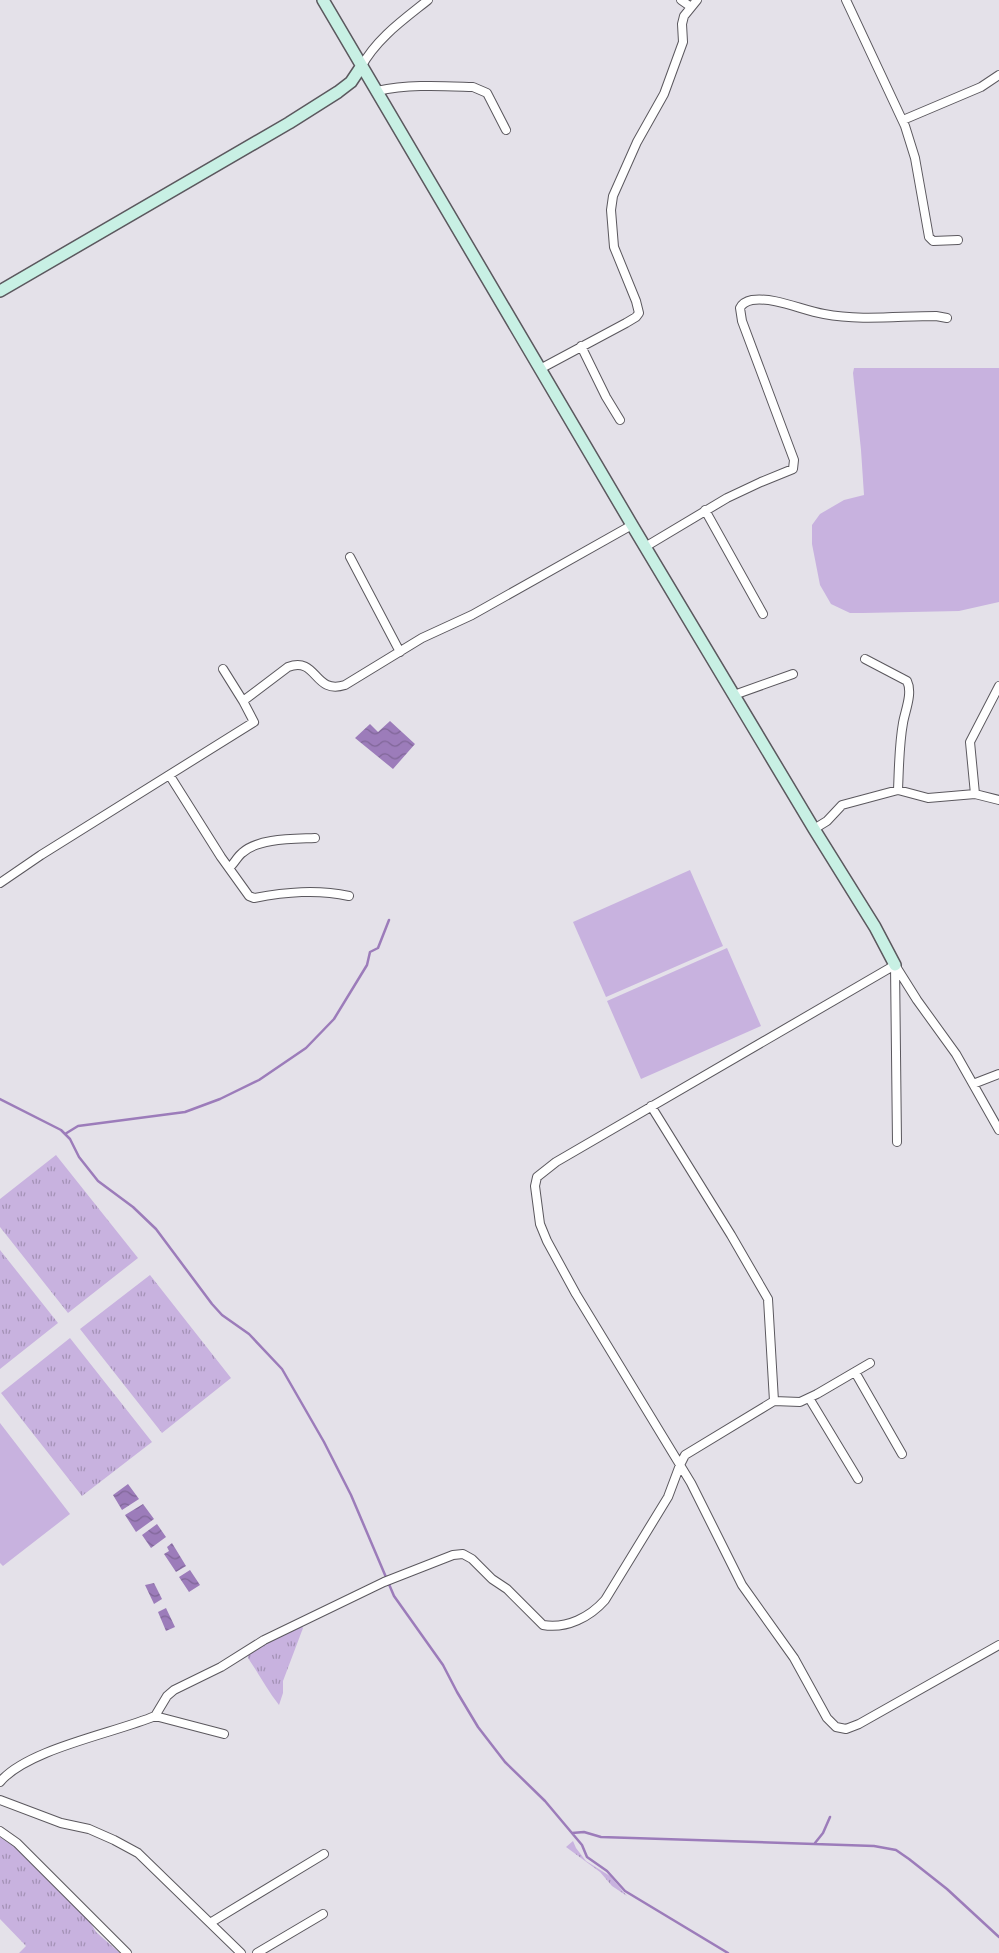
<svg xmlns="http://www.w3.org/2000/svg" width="999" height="1953" viewBox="0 0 999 1953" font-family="'Titillium Web',sans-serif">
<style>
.grass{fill:url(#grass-tufts)}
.pitch{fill:#c8b2df}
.water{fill:url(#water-waves)}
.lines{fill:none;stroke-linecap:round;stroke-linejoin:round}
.stream{stroke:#9c7cba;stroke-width:2.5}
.street-casing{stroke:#5b585e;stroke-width:10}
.secondary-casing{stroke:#5b585e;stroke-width:14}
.street{stroke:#fff;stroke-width:8}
.secondary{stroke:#c8f0e4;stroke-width:11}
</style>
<defs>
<pattern id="grass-tufts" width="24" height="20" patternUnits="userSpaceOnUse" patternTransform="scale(1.25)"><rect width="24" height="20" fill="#c8b2df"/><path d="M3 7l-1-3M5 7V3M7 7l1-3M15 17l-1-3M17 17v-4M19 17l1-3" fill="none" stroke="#a391b5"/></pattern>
<pattern id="water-waves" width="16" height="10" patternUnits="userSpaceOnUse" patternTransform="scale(1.25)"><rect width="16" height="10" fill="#9c7cba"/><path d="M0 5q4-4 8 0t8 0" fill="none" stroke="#806698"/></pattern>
</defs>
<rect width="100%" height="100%" fill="#e4e1e9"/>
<!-- grass -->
<path class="grass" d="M 56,1155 L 138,1258 L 68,1313 L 0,1227 L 0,1199 Z
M 0,1250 L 58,1323 L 0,1369 Z
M 150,1275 L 231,1378 L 162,1433 L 80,1329 Z
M 70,1338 L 152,1442 L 82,1496 L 1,1393 Z
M 301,1624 L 303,1628 L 283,1681 L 283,1693 L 279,1705 C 267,1690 259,1674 248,1658 L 248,1655 L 252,1651 Z
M 0,1837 L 15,1847 L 90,1922 L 96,1932 L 120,1953 L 19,1953 L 26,1946 L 0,1919 Z
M 573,1841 L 576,1848 L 586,1861 L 610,1876 L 627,1896 L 612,1886 L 600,1872 L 566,1847 Z"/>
<!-- pitch -->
<path class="pitch" d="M 854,368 L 999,368 L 999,602 L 959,611 L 863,613 L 850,613 L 831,604 L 820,585 L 812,544 L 812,525 L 820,514 L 844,500 L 864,495 L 861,450 L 853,373 Z
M 690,870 L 723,946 L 606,997 L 573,922 Z
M 727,948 L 761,1026 L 641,1079 L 607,1001 Z
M 0,1423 L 70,1514 L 3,1566 L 0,1563 Z"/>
<!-- water -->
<path class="water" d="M 390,721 L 415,744 L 393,769 L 355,738 L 370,724 L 378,732 Z
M 128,1484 L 139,1499 L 122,1510 L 113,1495 Z
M 143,1504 L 154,1519 L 136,1532 L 125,1515 Z
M 157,1524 L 166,1537 L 151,1548 L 142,1535 Z
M 172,1543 L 186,1566 L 176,1572 L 164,1554 L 169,1551 L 167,1547 Z
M 190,1570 L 200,1585 L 189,1592 L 179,1577 Z
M 154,1583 L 162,1599 L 154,1604 L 145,1585 Z
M 166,1608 L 175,1627 L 166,1631 L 158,1612 Z"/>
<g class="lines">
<!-- stream -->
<path class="stream" d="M 0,1099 L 61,1130 L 70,1139 L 79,1157 L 98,1181 L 133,1207 L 156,1229 L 212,1304 L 222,1315 L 249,1334 L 282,1369 L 324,1442 L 351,1495 L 394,1596 L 443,1665 L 457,1692 L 478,1727 L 505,1762 L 545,1801 L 582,1845 L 587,1857 L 607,1871 L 625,1891 L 728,1953
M 65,1134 L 78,1126 L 185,1112 L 220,1099 L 259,1080 L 306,1048 L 334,1019 L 367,965 L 370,952 L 378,948 L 389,920
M 572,1833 L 584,1832 L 601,1837 L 874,1846 L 896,1850 L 909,1859 L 947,1889 L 999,1937
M 815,1843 L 823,1833 L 830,1817"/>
<defs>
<path id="street" d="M 681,0 L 691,7
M 846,0 L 905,126 L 915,158 L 929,237 L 933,241 L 958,240
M 361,67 C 377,38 403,20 428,0
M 377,91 C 410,84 441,86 473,87 L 487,93 L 506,130
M 903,120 L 981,87 L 999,75
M 581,346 L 606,397 L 620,420
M 540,369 L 626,323 L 636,317 L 639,313 L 636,301 L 614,247 L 611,210 L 613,196 L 637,142 L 664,94 L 683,42 L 682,24 L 684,16 L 697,0
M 705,510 L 763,614
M 645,547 L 727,498 L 761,482 L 793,469 L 794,460 L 742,321 L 740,308 C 742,304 747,301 752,300 C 776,297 801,310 824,314 C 860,321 899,316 936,316 L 947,318
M 350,557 L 400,652
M 865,659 L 907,681 C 913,693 905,711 903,723 C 899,745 899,768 898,790
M 223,669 L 243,701
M 734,695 L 793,674
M 170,776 L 221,857 L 249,896 L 254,898 C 286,892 317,889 349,896
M 975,794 L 970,742 L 999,686
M 814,829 L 827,821 L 842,805 L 898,790 L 928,798 L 975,794 L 999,800
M 229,868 C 234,864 237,857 242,853 C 258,838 294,839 315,838
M 0,883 L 41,855 L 254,722 L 243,701 L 288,667 C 318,656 313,695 345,685 L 422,638 L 472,615 L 632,525
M 895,965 L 556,1162 L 537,1177 L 535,1186 L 540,1224 L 547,1241 L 576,1294 L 691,1483 L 742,1585 L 794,1658 L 827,1718 L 836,1727 L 846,1729 L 859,1724 L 999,1645
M 895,965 L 917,1000 L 956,1054 L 999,1130
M 895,965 L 897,1142
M 973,1084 L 999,1074
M 651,1106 L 731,1235 L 768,1299 L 774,1401
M 855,1372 L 902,1454
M 809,1398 L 858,1479
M 155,1716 L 224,1734
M 0,1782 C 27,1749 115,1733 155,1716 L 167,1696 L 174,1690 L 221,1667 L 264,1640 L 384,1582 L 453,1555 L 463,1554 L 472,1559 L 492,1579 L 507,1589 L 543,1625 C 567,1629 590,1617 605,1600 L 668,1497 L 680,1465 L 685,1455 L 774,1401 L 800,1402 L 817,1394 L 870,1363
M 0,1800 L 61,1823 L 89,1829 L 114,1840 L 138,1853 L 241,1953
M 0,1831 L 17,1843 L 127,1953
M 210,1923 L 324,1854
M 257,1953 L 323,1914"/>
<path id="secondary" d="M 323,0 L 632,525 L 814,829 L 875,927 L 895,965
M 0,291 L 289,123 L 338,92 L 351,82 L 361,67"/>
</defs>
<!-- street casing -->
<use href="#street" class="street-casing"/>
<!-- secondary casing -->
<use href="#secondary" class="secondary-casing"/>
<!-- street -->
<use href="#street" class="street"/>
<!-- secondary -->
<use href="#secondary" class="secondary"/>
</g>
</svg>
